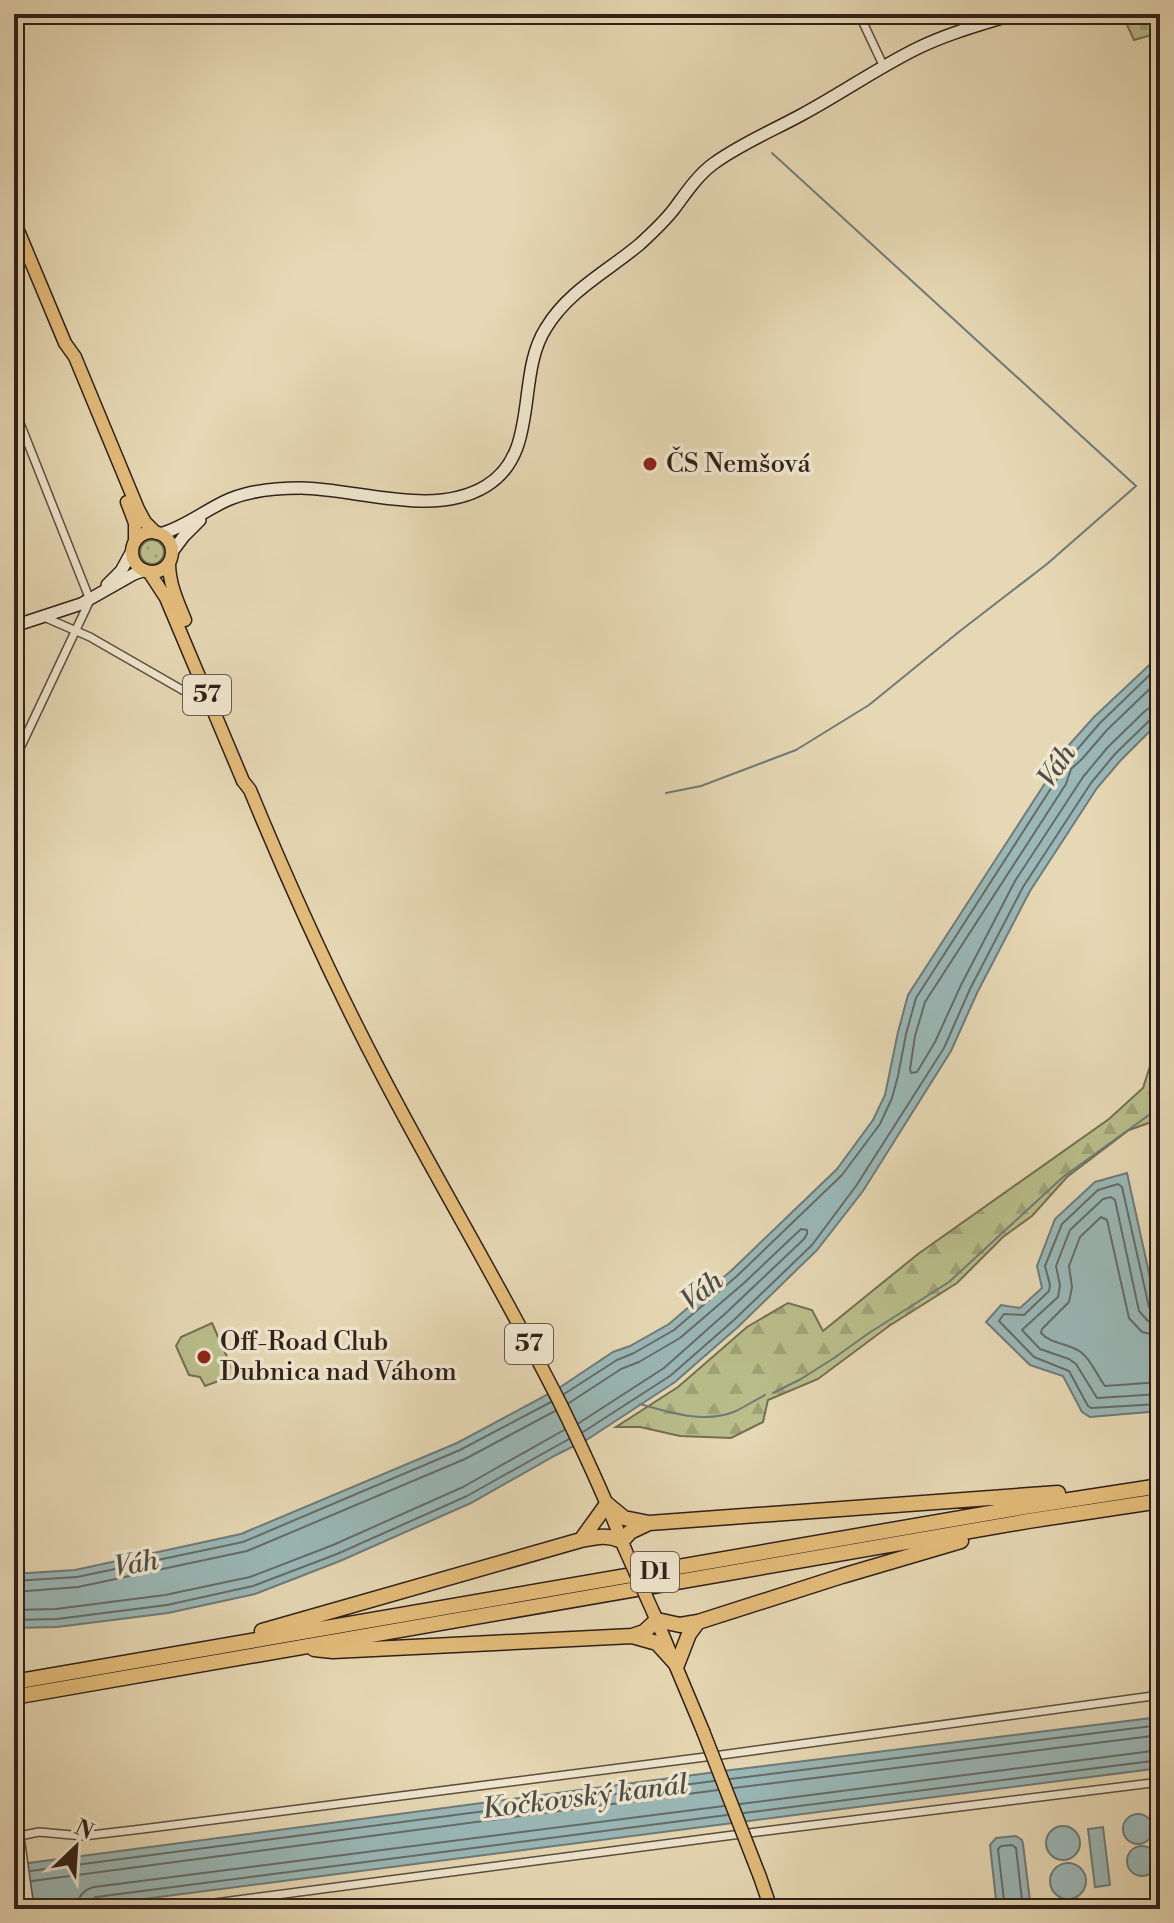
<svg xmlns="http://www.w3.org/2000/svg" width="1174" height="1923" viewBox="0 0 1174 1923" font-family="'Libre Bodoni',serif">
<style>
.grass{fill:url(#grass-dots);stroke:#746f52;stroke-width:2}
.forest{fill:url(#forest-firs);stroke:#746f52;stroke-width:2}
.cemetery{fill:url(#cemetery-stones);stroke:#746f52;stroke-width:2}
.pitch{fill:#b9be8a;stroke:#746f52;stroke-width:2}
.water{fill:#9ab8b7;stroke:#6f7b78;stroke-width:2}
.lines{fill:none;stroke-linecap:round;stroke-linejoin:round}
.shore{stroke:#646c68;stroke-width:2}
.stream{stroke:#6f7b78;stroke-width:2}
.street-casing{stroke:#5d4e40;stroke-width:10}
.secondary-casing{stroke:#2f2019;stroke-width:14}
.primary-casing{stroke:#2f2019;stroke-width:15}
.highway-casing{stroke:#2f2019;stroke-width:17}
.street{stroke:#efe6ce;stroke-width:7}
.secondary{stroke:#efe6ce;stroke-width:11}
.primary{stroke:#e3bc7a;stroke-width:12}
.highway{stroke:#e3bc7a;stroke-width:14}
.primary-bridge-casing{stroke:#2f2019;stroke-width:15;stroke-linecap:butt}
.primary-bridge{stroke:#e3bc7a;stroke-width:12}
.poi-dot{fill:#8f2418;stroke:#efe6ce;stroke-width:3}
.labels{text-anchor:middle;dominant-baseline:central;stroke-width:7;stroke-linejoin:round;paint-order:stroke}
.shield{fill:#efe6ce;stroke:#695b4f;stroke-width:2}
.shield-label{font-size:24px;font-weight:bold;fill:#2f2019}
.poi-label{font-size:26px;fill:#2f2019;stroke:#efe6ce;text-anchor:start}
.water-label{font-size:28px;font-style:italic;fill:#4f4e48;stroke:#efe6ce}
</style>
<defs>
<pattern id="grass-dots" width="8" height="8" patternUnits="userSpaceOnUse" patternTransform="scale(2)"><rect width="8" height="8" fill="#b9be8a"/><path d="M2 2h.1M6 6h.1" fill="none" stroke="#9fa376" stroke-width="1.8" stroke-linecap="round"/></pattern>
<pattern id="forest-firs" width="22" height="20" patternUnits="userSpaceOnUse" patternTransform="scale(2)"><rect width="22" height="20" fill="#b9be8a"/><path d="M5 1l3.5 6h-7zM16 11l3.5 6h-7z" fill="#9fa376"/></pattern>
<pattern id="cemetery-stones" width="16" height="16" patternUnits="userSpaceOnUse" patternTransform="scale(2)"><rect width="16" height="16" fill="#b9be8a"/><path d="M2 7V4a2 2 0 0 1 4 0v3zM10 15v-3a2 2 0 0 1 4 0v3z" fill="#9fa376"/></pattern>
</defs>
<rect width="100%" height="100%" fill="#e6d8b4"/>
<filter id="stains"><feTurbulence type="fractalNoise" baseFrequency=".0025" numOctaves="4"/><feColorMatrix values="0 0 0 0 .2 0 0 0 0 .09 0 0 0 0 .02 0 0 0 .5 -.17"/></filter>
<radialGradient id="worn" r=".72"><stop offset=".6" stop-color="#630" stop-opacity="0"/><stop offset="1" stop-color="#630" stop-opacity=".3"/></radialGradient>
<!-- grass -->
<path class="grass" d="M140 552a12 12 0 1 1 24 0a12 12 0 1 1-24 0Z"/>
<!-- forest -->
<path class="forest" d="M 1160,1043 L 1160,1119 L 1129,1130 L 1067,1177 L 1032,1216 L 1003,1237 L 957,1283 L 889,1326 L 818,1379 L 768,1400 L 763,1422 L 731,1438 L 680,1436 L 640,1427 L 616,1427 L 678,1387 L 747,1327 L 788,1303 L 812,1310 L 823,1331 L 918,1254 L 1109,1119 L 1143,1088 L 1157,1044 Z"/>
<!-- cemetery -->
<path class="cemetery" d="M 1122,14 L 1154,14 L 1158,33 L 1134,40 Z"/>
<!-- pitch -->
<path class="pitch" d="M 212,1323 L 235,1375 L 205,1386 L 200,1377 L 189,1375 L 176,1346 L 181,1337 Z"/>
<!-- water -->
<path class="water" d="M 1160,655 L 1160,721 L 1121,760 L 1097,788 L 1030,891 L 977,993 L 951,1051 L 863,1191 L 817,1250 L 739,1326 L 675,1382 L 588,1439 L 556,1455 L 471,1503 L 340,1561 L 255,1594 L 168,1613 L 57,1627 L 14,1628 L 14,1574 L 75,1570 L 241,1534 L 457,1443 L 556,1390 L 613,1352 L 630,1346 L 669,1324 L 732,1270 L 837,1169 L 873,1120 L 885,1095 L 898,1032 L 908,995 L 1051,774 L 1052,764 L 1094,717 Z
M 1127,1173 L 1160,1323 L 1160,1411 L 1090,1417 L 1082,1412 L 1063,1376 L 1030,1365 L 986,1322 L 1001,1305 L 1020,1308 L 1042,1288 L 1037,1266 L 1055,1219 L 1095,1182 Z
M 1160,1717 L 1160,1768 L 66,1909 L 14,1909 L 14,1865 L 731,1770 Z
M1123 1829a15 15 0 1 1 30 0a15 15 0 1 1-30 0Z
M1046 1843a17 17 0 1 1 34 0a17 17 0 1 1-34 0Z
M 1103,1827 L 1110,1885 L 1095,1887 L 1088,1829 Z
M 1016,1836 L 1022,1840 L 1023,1844 L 1031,1909 L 997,1909 L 990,1845 L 996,1838 Z
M1127 1861a15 15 0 1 1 30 0a15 15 0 1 1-30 0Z
M1050 1881a18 18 0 1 1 36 0a18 18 0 1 1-36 0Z"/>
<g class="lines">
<!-- shore -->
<path class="shore" d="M 1160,679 L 1107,730 L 1082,759 L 1071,769 L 1066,784 L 925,1002 L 915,1036 L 910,1069 L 911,1073 L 917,1072 L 935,1042 L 961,985 L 1015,881 L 1083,777 L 1108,747 L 1145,711 L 1151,707 L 1160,706
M 1160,1314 L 1153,1313 L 1149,1307 L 1122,1187 L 1118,1184 L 1098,1190 L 1062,1224 L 1045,1266 L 1050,1285 L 1049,1291 L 1024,1315 L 1004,1314 L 999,1321 L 1034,1357 L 1069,1371 L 1088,1406 L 1091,1408 L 1160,1404
M 1160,1324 L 1148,1321 L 1139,1311 L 1115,1200 L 1111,1197 L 1103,1199 L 1070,1230 L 1056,1266 L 1060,1285 L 1058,1297 L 1022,1330 L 1040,1349 L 1069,1359 L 1076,1364 L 1097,1398 L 1160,1394
M 1160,1336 L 1142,1332 L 1129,1318 L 1107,1220 L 1101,1217 L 1080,1237 L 1069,1266 L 1072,1287 L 1069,1302 L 1042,1329 L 1041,1333 C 1052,1345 1070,1343 1082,1353 C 1092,1361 1097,1376 1105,1386 L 1160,1382
M 564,1394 L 617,1360 L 634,1353 L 674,1330 L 737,1276 L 842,1175 L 880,1124 L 892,1098 L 898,1076 L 906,1034 L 916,998 L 1057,779 L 1063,762 L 1075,752 L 1100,723 L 1160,665
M 569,1403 L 621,1369 L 639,1362 L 680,1338 L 744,1283 L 801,1229 L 807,1230 L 807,1234 L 804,1239 L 727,1312 L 664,1368 L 579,1423
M 583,1432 L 670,1376 L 734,1320 L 812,1245 L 856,1186 L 944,1048 L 970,989 L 1023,887 L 1091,783 L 1115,754 L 1151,719 L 1160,716
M 14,1581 L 77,1577 L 243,1542 L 460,1450 L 551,1402
M 14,1592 L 78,1587 L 247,1551 L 465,1459 L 555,1411
M 14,1610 L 56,1609 L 165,1595 L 250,1577 L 333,1545 L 463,1487 L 564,1430
M 14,1620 L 57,1619 L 167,1605 L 253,1586 L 337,1554 L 467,1496 L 569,1439
M 730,1779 L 1160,1725
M 734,1788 L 1160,1735
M 740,1804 L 1160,1750
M 744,1813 L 1160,1760
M 30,1871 L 714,1781
M 32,1881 L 718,1790
M 77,1909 C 77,1898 83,1890 94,1887 L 724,1806
M 87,1909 L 89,1901 L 96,1897 L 727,1815
M 1005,1909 L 998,1849 L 1001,1846 L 1012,1845 L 1016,1848 L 1023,1909"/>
<!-- stream -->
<path class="stream" d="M 666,793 L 701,786 L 796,750 L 869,705 L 960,631 L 1047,564 L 1136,486 L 772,153
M 773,1393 L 801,1379 L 834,1358 L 869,1333 L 949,1282 L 1063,1177 L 1160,1107
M 640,1404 C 671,1413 705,1424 736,1411 C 746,1406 755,1400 765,1395"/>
<defs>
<path id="street" d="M 859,14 L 884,67
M 14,408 L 90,600 L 14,761
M 44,617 L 90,637 L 191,695
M 14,729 L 26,735
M 14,1837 L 39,1832 L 83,1836 L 142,1829 L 721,1755 L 1160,1695
M 20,1837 L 30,1909
M 169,1909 L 749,1833 L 1160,1782"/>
<path id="secondary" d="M 160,534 C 186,527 206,509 230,499 C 252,490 278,488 301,488 C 359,489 434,518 486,486 C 541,453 515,376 546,328 C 568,291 608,271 640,244 C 652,233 664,222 674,209 C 686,193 697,176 713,164 C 740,144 774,130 803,114 C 842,93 879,67 918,48 C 949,33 983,24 1015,14
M 172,552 L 184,536 L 200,520
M 107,585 L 121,571 L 132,551
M 14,626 L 81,604 L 134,574 L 145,570"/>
<path id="primary" d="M 14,221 L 65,343 L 75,357 L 138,509 L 145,522 L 156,533
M 127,502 L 135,523 L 135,541
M132 552a20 20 0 1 1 40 0a20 20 0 1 1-40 0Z
M 169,563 C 169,583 177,601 185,620
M 149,572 L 166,598 L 243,781 L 250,790 C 290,887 334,984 383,1077 C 440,1186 504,1292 560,1403 C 583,1450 606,1498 624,1547
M 654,1614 L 703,1731
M 760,1877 L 771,1909"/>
<path id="highway" d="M 581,1540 L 607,1504 L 624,1518 L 649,1523 L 1058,1493
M 262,1631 L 581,1540 C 596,1537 607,1534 622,1541 L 630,1532 L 649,1523
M 632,1636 L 644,1632 L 657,1620 L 680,1625 L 698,1622 L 842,1576 L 961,1541
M 314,1649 L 333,1651 L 632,1636 L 657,1643 L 677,1665
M 677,1665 L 689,1634 L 698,1622
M 14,1682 L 1024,1507 L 1160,1486
M 14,1697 L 1028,1521 L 1160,1501"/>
</defs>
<!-- street casing -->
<use href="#street" class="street-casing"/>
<!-- secondary casing -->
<use href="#secondary" class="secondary-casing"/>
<!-- primary casing -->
<use href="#primary" class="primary-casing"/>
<!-- highway casing -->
<use href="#highway" class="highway-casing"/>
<!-- street -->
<use href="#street" class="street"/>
<!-- secondary -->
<use href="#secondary" class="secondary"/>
<!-- primary -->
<use href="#primary" class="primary"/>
<!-- highway -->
<use href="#highway" class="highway"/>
<defs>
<path id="primary-bridge" d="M 624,1547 L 654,1614
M 703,1731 L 760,1877"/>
</defs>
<!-- primary-bridge casing -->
<use href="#primary-bridge" class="primary-bridge-casing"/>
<!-- primary-bridge -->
<use href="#primary-bridge" class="primary-bridge"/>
</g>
<!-- markers -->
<g class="poi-dot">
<circle cx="650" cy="464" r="8"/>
<circle cx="204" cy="1357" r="8"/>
</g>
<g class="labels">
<!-- shield labels -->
<g class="shield">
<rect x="183" y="675" width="48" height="40" rx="6"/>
<rect x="505" y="1324" width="48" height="40" rx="6"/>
<rect x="631" y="1552" width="48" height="40" rx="6"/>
</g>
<g class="shield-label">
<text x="207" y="695">57</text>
<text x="529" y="1344">57</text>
<text x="655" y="1572">D1</text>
</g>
<!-- poi labels -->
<g class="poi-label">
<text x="666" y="464">ČS Nemšová</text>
<text x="220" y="1342">Off-Road Club<tspan x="220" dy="30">Dubnica nad Váhom</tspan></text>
</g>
<!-- water labels -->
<g class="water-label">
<text transform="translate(1057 766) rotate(-56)">Váh</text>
<text transform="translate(702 1291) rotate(-38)">Váh</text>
<text transform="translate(136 1564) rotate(-10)">Váh</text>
<text transform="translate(585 1797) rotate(-7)">Kočkovský kanál</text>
</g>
</g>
<!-- margin -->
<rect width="1174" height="1923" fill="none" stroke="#e6d8b4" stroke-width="48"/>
<rect x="16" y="16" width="1142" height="1891" fill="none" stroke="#2f2019" stroke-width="4"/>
<rect x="24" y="24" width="1126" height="1875" fill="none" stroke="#2f2019" stroke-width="2"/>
<!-- north arrow -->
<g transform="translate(76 1847) rotate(25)" stroke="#efe6ce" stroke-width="6" paint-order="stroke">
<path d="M0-6L14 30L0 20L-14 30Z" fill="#2f2019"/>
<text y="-12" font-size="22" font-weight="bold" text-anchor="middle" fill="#2f2019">N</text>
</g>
<rect width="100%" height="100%" filter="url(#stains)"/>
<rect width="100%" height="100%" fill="url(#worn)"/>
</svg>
